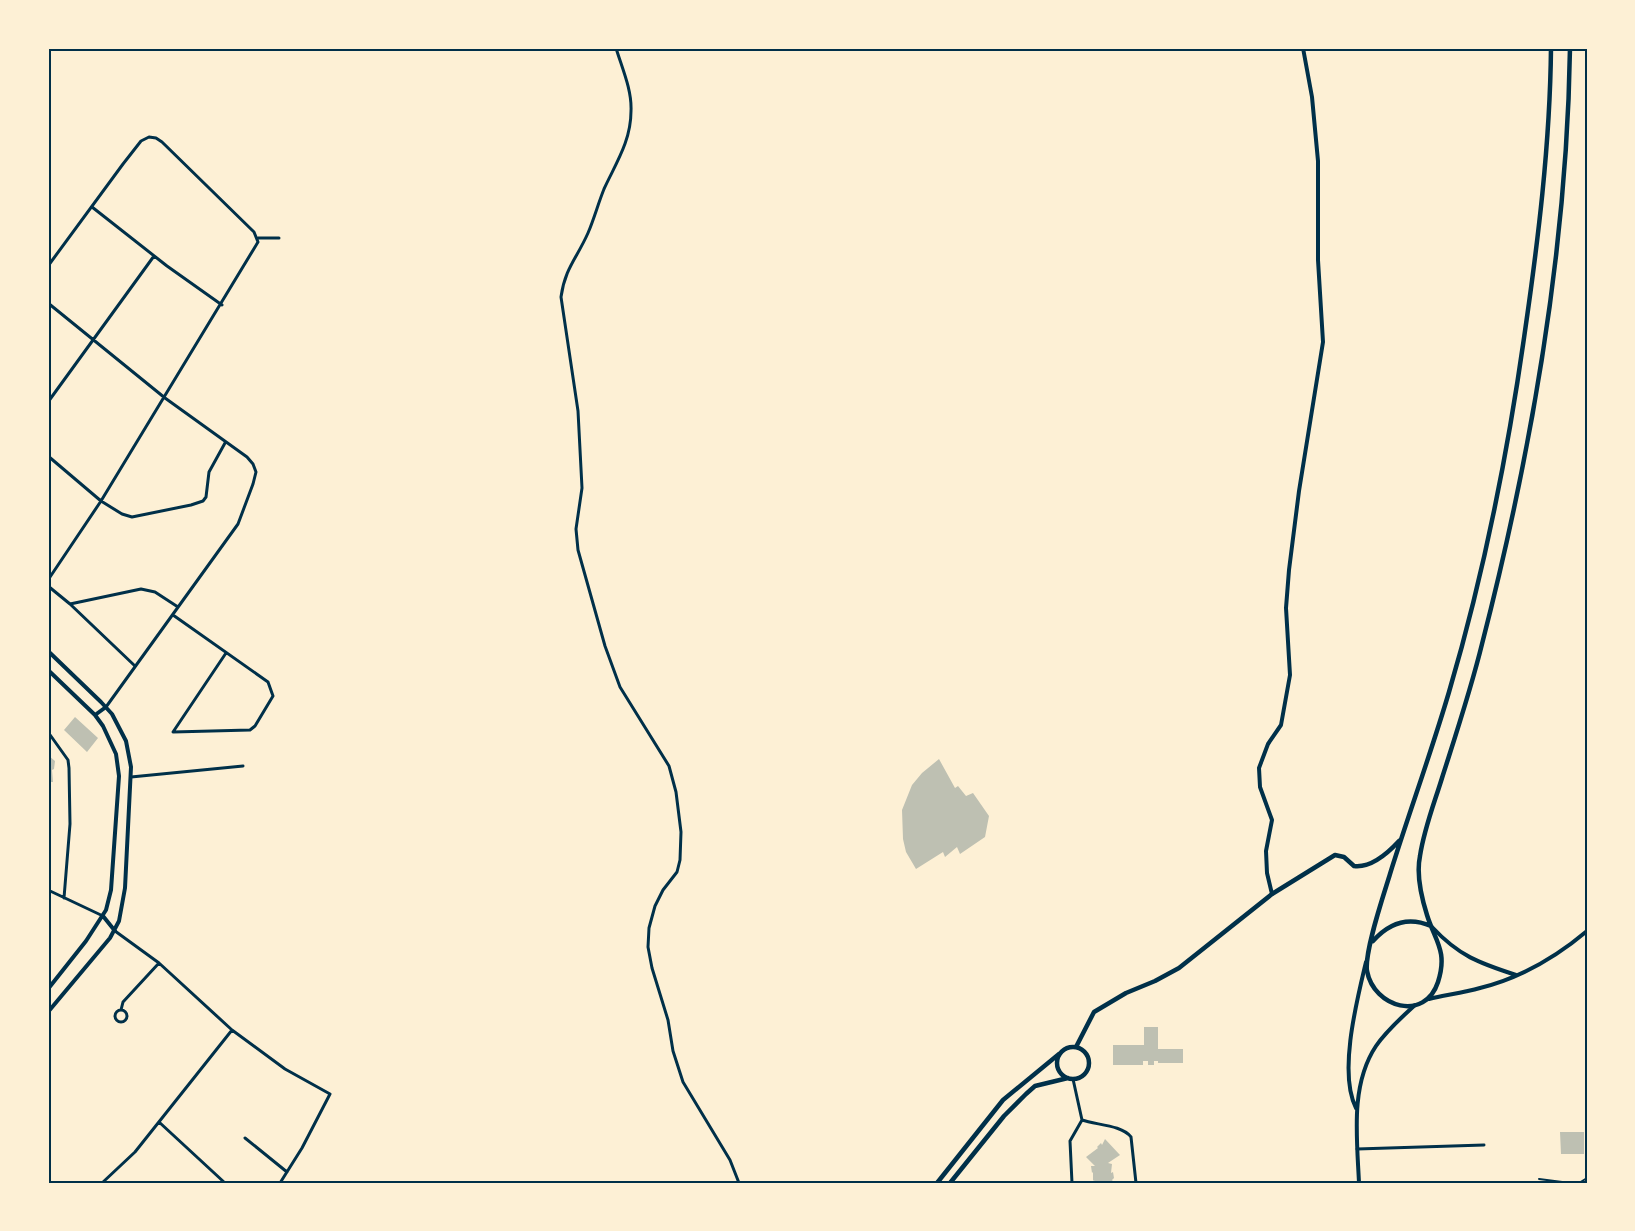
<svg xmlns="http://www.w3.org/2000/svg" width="1635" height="1231" viewBox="0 0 1635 1231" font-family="Rubik,sans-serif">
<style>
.building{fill:#bec0b2}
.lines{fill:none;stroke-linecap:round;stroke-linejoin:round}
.pedestrian{stroke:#003049;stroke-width:2}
.minor{stroke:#003049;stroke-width:3}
.tertiary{stroke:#003049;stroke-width:4}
.secondary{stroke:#003049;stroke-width:4.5}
.neatline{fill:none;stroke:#003049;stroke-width:2}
</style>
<rect width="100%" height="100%" fill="#fdf0d5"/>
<!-- building -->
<path class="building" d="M 75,717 L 98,738 L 87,752 L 64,730 Z
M 49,756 L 55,761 L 54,769 L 52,770 L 53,782 L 48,782 Z
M 939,759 L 955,788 L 958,786 L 966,796 L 973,793 L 989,816 L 985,837 L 960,854 L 957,847 L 945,857 L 943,852 L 916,869 L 906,852 L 903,839 L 902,810 L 912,785 L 922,773 Z
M 1144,1027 L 1158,1027 L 1158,1049 L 1183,1049 L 1183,1063 L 1158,1063 L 1158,1061 L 1154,1061 L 1154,1065 L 1148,1065 L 1148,1061 L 1143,1061 L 1143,1065 L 1113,1065 L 1113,1045 L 1144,1045 Z
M 1560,1132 L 1584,1132 L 1584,1154 L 1561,1154 Z
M 1105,1139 L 1120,1155 L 1108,1163 L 1112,1164 L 1111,1173 L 1113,1172 L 1114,1178 L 1112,1180 L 1114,1183 L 1095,1183 L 1094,1180 L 1093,1181 L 1093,1172 L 1092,1173 L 1091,1166 L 1095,1166 L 1086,1157 L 1098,1148 L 1097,1147 L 1101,1143 L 1102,1145 Z"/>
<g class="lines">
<!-- pedestrian -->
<path class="pedestrian" d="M 1539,1179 L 1570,1183
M 1579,1183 L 1587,1178"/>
<!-- minor -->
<path class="minor" d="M 616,48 C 622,68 632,90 631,111 C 631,141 616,163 604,189 C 598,204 594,219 588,233 C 577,258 565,268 561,297 L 578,411 L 582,488 L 576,529 L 578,550 L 605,646 L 620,687 L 669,766 L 676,792 L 681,832 L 680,860 L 677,872 L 663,890 L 655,906 L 649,928 L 648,947 L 652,968 L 668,1020 L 673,1051 L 683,1082 L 730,1160 L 739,1183
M 92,207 L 167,266 L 222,305
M 258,238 L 279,238
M 48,266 L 123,164 L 141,141 L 149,137 L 156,138 L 162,142 L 254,232 L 258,242 L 101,501 L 48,580
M 48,303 L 165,398 L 247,457 L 253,464 L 256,472 L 253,484 L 238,524 L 106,707
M 48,402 L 154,256
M 48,456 L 101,501 L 122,514 L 132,517 L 191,505 L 203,501 L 206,497 L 209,472 L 225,443
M 48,586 L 70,604 L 135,666
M 70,604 L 141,589 L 155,592 L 178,607
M 173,615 L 268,682 L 273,696 L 255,726 L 250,730 L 173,732 L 226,653
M 48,732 L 68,760 L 69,768 L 70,824 L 64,898
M 131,777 L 243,766
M 48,890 L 103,916
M 121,1010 L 123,1002 L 159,963
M115 1016a6 6 0 1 1 12 0a6 6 0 1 1-12 0Z
M 232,1030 L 285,1069 L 330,1094 L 302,1148 L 280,1183
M 1082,1120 C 1096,1125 1122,1125 1131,1137 L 1136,1183
M 159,1122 L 225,1183
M 245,1138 L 287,1172
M 1357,1149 L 1484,1145
M 102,1183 L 135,1152 L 232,1030 L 159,963 L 115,931
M 1072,1183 L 1070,1141 L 1082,1120 L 1073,1079"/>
<!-- tertiary -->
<path class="tertiary" d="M 48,651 L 101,702 L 112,714 L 126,741 L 131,767 L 125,888 L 119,921 L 110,938 L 48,1012
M 48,670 L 95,715 L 103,726 L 116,754 L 119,776 L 111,890 L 106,910 L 86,941 L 48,989
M 95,715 L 106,707
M 1272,894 L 1267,873 L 1266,851 L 1272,820 L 1260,787 L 1259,768 L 1268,744 L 1281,725 L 1290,675 L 1286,608 L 1289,570 L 1299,491 L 1323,342 L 1318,260 L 1318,161 L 1312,97 L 1303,48
M 103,916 L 115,931
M 1432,927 C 1459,956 1479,963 1516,975
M 1429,999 C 1445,995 1463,993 1480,988 C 1520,978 1555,958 1587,931
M 1356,1108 C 1338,1073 1357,1000 1366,962
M 1359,1183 C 1357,1138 1350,1085 1376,1046 C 1387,1030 1401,1018 1415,1005"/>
<!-- secondary -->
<path class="secondary" d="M 1551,48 C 1550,145 1538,242 1524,338 C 1507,457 1483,577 1449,692 C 1431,753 1409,813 1390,874 C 1384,894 1364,952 1367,971 C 1374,1008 1425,1022 1438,982 C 1448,951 1435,941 1427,915 C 1421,896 1416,875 1420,856 C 1424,829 1434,804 1442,778 C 1456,734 1471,689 1482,644 C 1532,450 1567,248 1570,48
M 1373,941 C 1389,923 1408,916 1431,926
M 1076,1047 L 1094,1012 L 1126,993 L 1155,981 L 1179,968 L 1272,894 L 1335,855 L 1344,857 L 1354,866 C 1371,868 1388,853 1399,841
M1057 1063a16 16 0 1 1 32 0a16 16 0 1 1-32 0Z
M 937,1183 L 1003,1100 L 1059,1054
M 950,1183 L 1004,1116 L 1026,1094 L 1035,1086 L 1068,1078"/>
</g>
<!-- border -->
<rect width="1635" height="1231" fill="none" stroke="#fdf0d5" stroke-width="99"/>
<rect x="50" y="50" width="1536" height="1132" class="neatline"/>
</svg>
